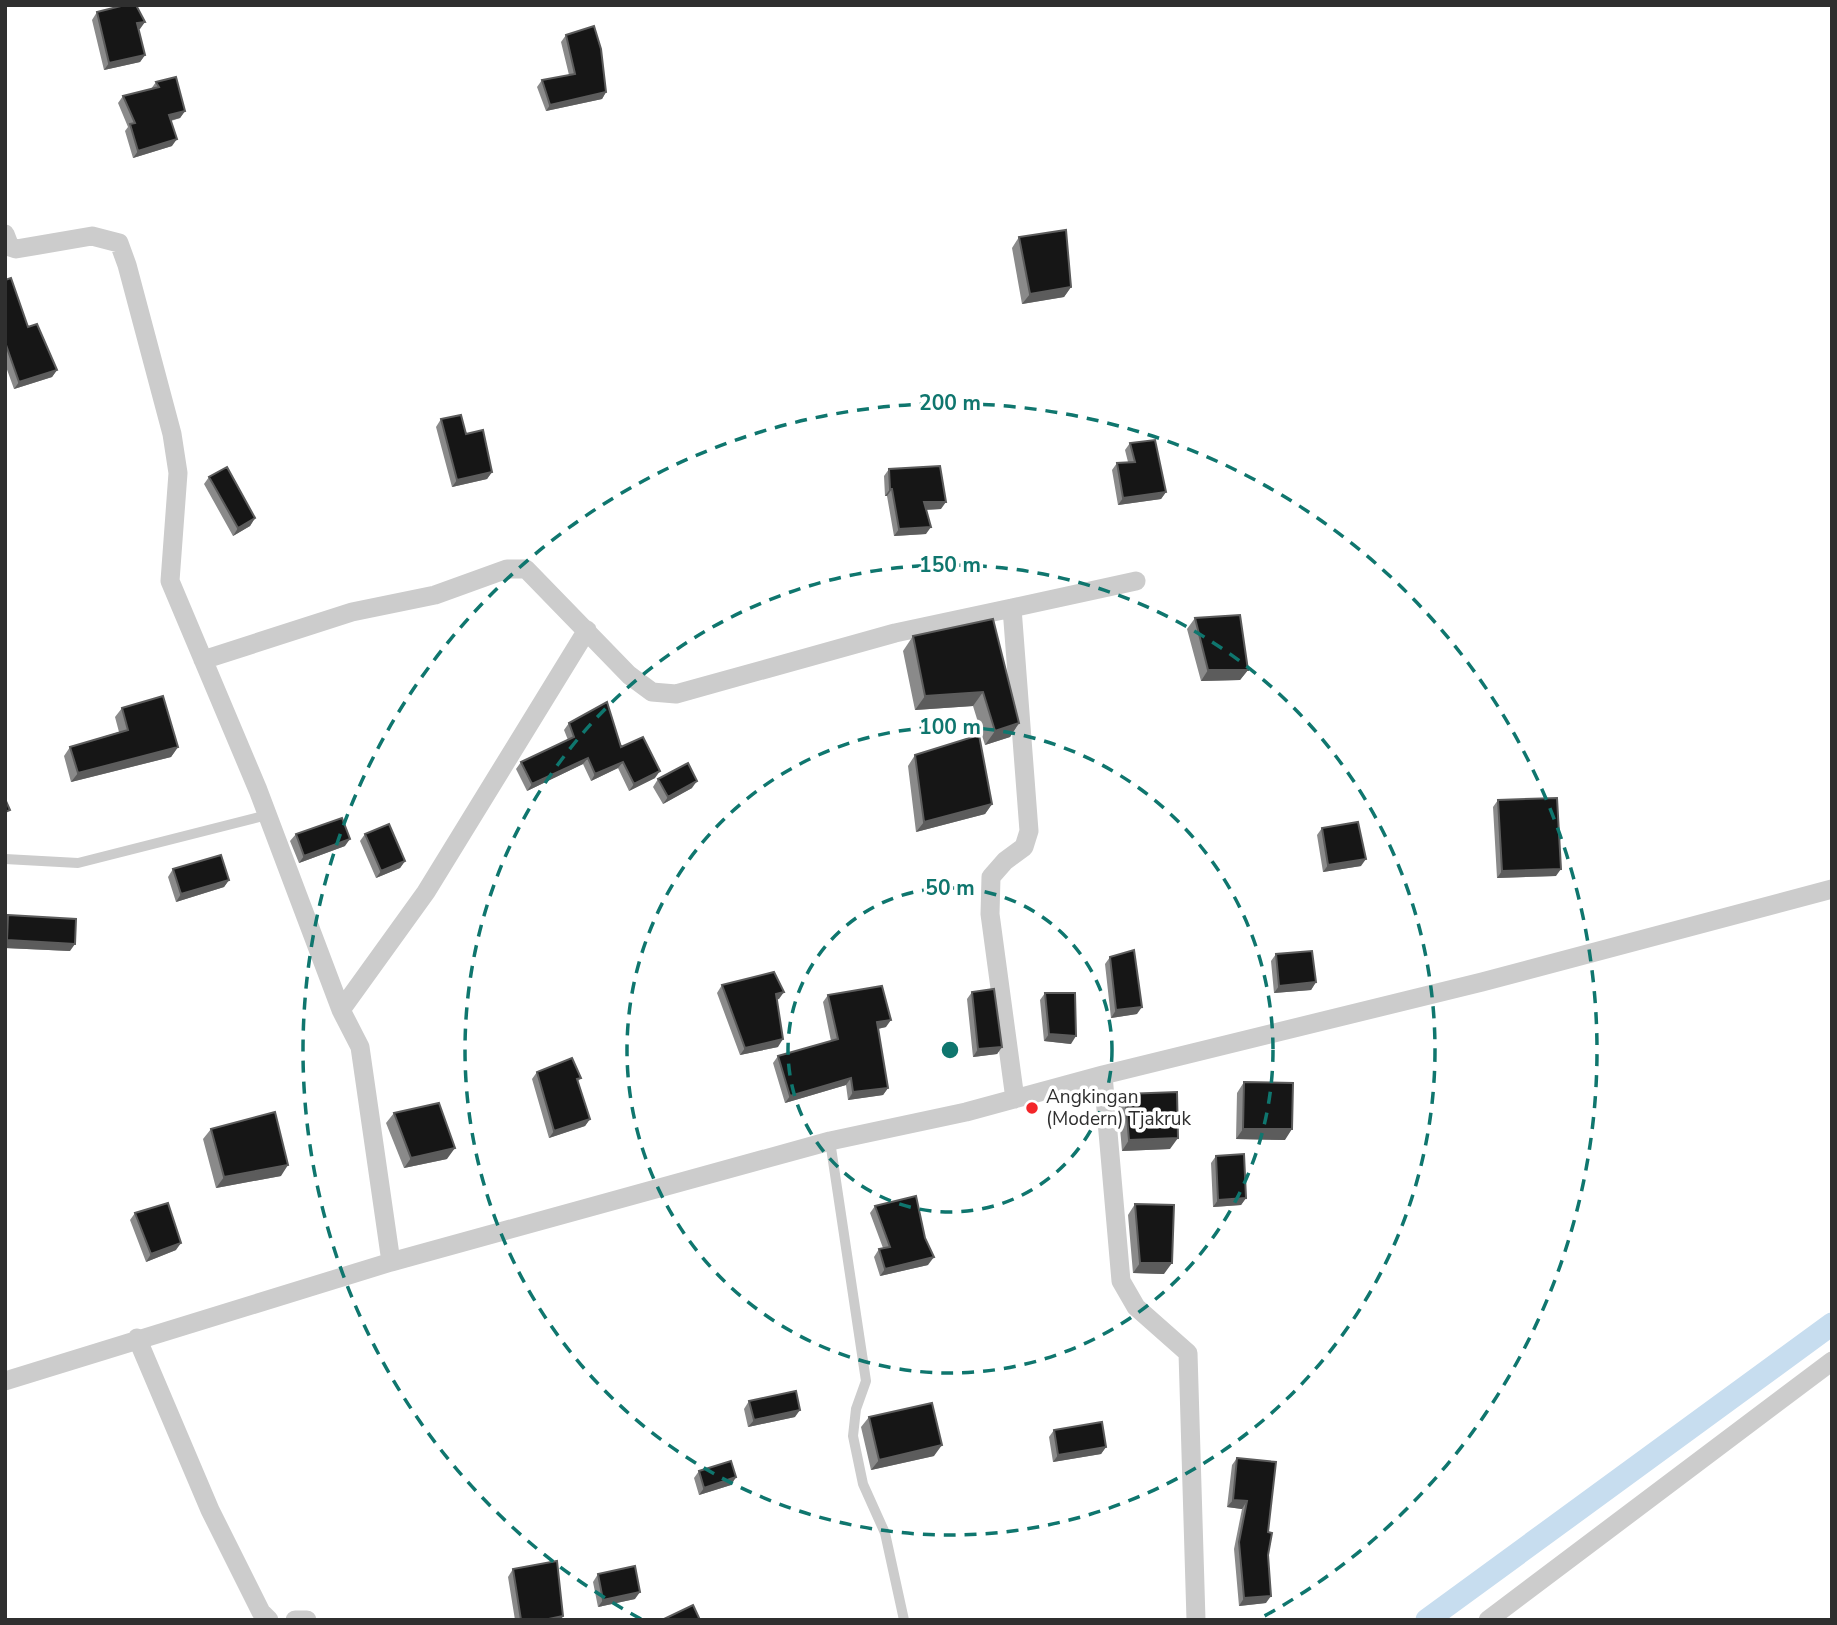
<svg xmlns="http://www.w3.org/2000/svg" width="1837" height="1625" viewBox="0 0 1837 1625" font-family="'Nunito Sans',sans-serif">
<style>
.lines{fill:none;stroke-linecap:round;stroke-linejoin:round}
.canal{stroke:#c7ddef;stroke-width:23}
.lane{stroke:#ccc;stroke-width:10}
.street{stroke:#ccc;stroke-width:19}
.wall{fill:#8a8a8a}
.shaded-wall{fill:#5c5c5c}
.building{fill:#161616;stroke:#5c5c5c;stroke-width:2}
.ring{fill:none;stroke:#0f766e;stroke-width:3.5;stroke-dasharray:12 9}
.poi-dot{fill:#f32529;stroke:#fff;stroke-width:2.5}
.labels{text-anchor:middle;dominant-baseline:central;stroke-width:7;stroke-linejoin:round;paint-order:stroke}
.poi-label{font-size:19px;fill:#2f2f2f;stroke:#fff;text-anchor:start}
.centre{fill:#0f766e;stroke:#fff;stroke-width:3.5}
.ring-label{font-size:21px;text-anchor:middle;font-weight:bold;fill:#0f766e;stroke:#fff;stroke-width:7;stroke-linejoin:round;paint-order:stroke}
</style>
<rect width="100%" height="100%" fill="#fff"/>
<g class="lines">
<!-- canal -->
<path class="canal" d="M 1427,1620 L 1832,1324"/>
<!-- lane -->
<path class="lane" d="M 5,859 L 78,863 L 267,815
M 830,1141 L 866,1381 L 856,1409 L 853,1436 L 863,1484 L 885,1533 L 904,1620"/>
<!-- street -->
<path class="street" d="M 5,234 L 10,247 L 16,249 L 92,236 L 119,243 L 127,265 L 172,434 L 178,473 L 170,581 L 258,790 L 341,1010 L 360,1047 L 391,1262
M 1012,608 L 1136,581
M 203,660 L 352,612 L 435,595 L 507,569 L 526,569 L 629,675 L 652,692 L 676,694 L 895,633 L 1012,608 L 1029,831 L 1024,847 L 1005,861 L 991,877 L 990,914 L 1015,1099
M 341,1010 L 426,892 L 587,630
M 1103,1075 L 1121,1281 L 1136,1307 L 1188,1353 L 1196,1620
M 137,1338 L 210,1510 L 261,1612 L 269,1620
M 5,1381 L 391,1262 L 830,1141 L 966,1112 L 1103,1075 L 1482,982 L 1832,889
M 295,1620 L 307,1620
M 1488,1620 L 1832,1361"/>
</g>
<!-- wall -->
<path class="wall" d="M 97,12 L 140,29 L 139,29 L 145,55 L 140,62 L 104,70 L 92,20 Z
M 566,35 L 606,92 L 602,99 L 546,111 L 537,87 L 542,80 L 569,75 L 561,42 Z
M 156,82 L 185,111 L 180,118 L 171,121 L 172,146 L 133,158 L 125,131 L 128,127 L 118,103 L 123,96 L 151,89 Z
M 1019,237 L 1071,287 L 1064,297 L 1022,304 L 1012,248 Z
M 5,280 L 28,327 L 57,370 L 52,377 L 14,389 L 5,364 Z
M 441,419 L 466,434 L 492,472 L 487,479 L 452,487 L 436,427 Z
M 1130,443 L 1166,492 L 1161,499 L 1118,505 L 1112,470 L 1117,463 L 1128,462 L 1125,450 Z
M 889,469 L 941,509 L 926,510 L 926,534 L 894,536 L 887,496 L 885,496 L 884,476 Z
M 209,477 L 255,518 L 250,526 L 233,536 L 204,484 Z
M 1195,618 L 1248,670 L 1240,680 L 1201,681 L 1187,629 Z
M 993,619 L 1019,723 L 1010,737 L 985,745 L 973,706 L 915,710 L 903,651 L 913,636 Z
M 122,708 L 178,747 L 171,757 L 71,782 L 64,756 L 70,747 L 119,732 L 115,717 Z
M 569,723 L 621,747 L 655,778 L 629,791 L 618,768 L 591,781 L 583,764 L 527,791 L 516,769 L 521,762 L 568,740 L 564,730 Z
M 915,755 L 992,804 L 985,814 L 916,832 L 908,766 Z
M 658,779 L 692,788 L 663,804 L 653,787 Z
M 1498,800 L 1556,876 L 1497,878 L 1493,807 Z
M 1322,828 L 1361,866 L 1323,872 L 1317,835 Z
M 296,834 L 345,846 L 299,863 L 290,841 Z
M 365,834 L 405,861 L 400,868 L 376,878 L 360,841 Z
M 173,869 L 229,880 L 224,887 L 176,902 L 168,877 Z
M 8,915 L 70,951 L 5,948 L 5,919 Z
M 1276,954 L 1316,982 L 1311,990 L 1274,993 L 1271,961 Z
M 1110,957 L 1137,1014 L 1111,1018 L 1105,964 Z
M 722,985 L 779,999 L 777,999 L 778,1047 L 740,1055 L 717,993 Z
M 972,992 L 1002,1047 L 997,1054 L 973,1057 L 967,999 Z
M 1045,993 L 1071,1044 L 1044,1041 L 1040,1000 Z
M 828,995 L 886,1027 L 878,1029 L 888,1088 L 883,1095 L 848,1100 L 846,1085 L 785,1103 L 773,1063 L 778,1056 L 831,1041 L 823,1002 Z
M 537,1072 L 581,1078 L 578,1081 L 590,1119 L 585,1126 L 549,1138 L 532,1079 Z
M 1244,1082 L 1285,1140 L 1236,1139 L 1237,1093 Z
M 1125,1094 L 1170,1149 L 1122,1151 L 1118,1105 Z
M 394,1113 L 447,1159 L 404,1168 L 386,1123 Z
M 211,1129 L 281,1176 L 216,1188 L 203,1139 Z
M 1216,1156 L 1246,1198 L 1241,1205 L 1213,1207 L 1211,1163 Z
M 1135,1204 L 1164,1274 L 1133,1273 L 1128,1215 Z
M 875,1206 L 928,1265 L 880,1276 L 874,1257 L 879,1249 L 883,1248 L 870,1213 Z
M 135,1213 L 176,1250 L 146,1262 L 130,1220 Z
M 749,1401 L 795,1417 L 748,1427 L 744,1409 Z
M 869,1417 L 934,1456 L 871,1470 L 861,1427 Z
M 1054,1430 L 1106,1447 L 1101,1454 L 1053,1462 L 1049,1437 Z
M 1237,1458 L 1268,1532 L 1266,1603 L 1239,1606 L 1234,1549 L 1242,1509 L 1227,1507 L 1232,1465 Z
M 699,1471 L 736,1477 L 731,1485 L 699,1495 L 694,1478 Z
M 513,1569 L 561,1620 L 515,1620 L 508,1577 Z
M 598,1574 L 635,1599 L 598,1607 L 593,1582 Z"/>
<!-- shaded-wall -->
<path class="shaded-wall" d="M 145,22 L 140,29 L 132,31 L 137,23 Z
M 145,55 L 140,62 L 104,70 L 109,63 Z
M 606,92 L 602,99 L 546,111 L 550,105 Z
M 185,111 L 180,118 L 164,122 L 169,115 Z
M 177,139 L 172,146 L 133,158 L 138,151 Z
M 1071,287 L 1064,297 L 1022,304 L 1030,294 Z
M 57,370 L 52,377 L 14,389 L 19,382 Z
M 492,472 L 487,479 L 452,487 L 457,480 Z
M 890,489 L 892,489 L 887,496 L 885,496 Z
M 1166,492 L 1161,499 L 1118,505 L 1123,498 Z
M 924,502 L 946,502 L 941,509 L 919,510 Z
M 255,518 L 250,526 L 233,536 L 238,528 Z
M 931,527 L 926,534 L 894,536 L 899,529 Z
M 1208,670 L 1248,670 L 1240,680 L 1201,681 Z
M 983,692 L 973,706 L 915,710 L 925,696 Z
M 1019,723 L 1010,737 L 985,745 L 995,731 Z
M 178,747 L 171,757 L 71,782 L 78,773 Z
M 588,758 L 583,764 L 527,791 L 532,784 Z
M 623,762 L 618,768 L 591,781 L 595,774 Z
M 660,771 L 655,778 L 629,791 L 634,784 Z
M 697,781 L 692,788 L 663,804 L 668,797 Z
M 992,804 L 985,814 L 916,832 L 924,822 Z
M 350,839 L 345,846 L 299,863 L 304,856 Z
M 1366,859 L 1361,866 L 1323,872 L 1328,865 Z
M 405,861 L 400,868 L 376,878 L 381,871 Z
M 1561,869 L 1556,876 L 1497,878 L 1502,871 Z
M 229,880 L 224,887 L 176,902 L 181,894 Z
M 7,940 L 75,944 L 70,951 L 5,948 L 5,942 Z
M 1316,982 L 1311,990 L 1274,993 L 1279,986 Z
M 784,992 L 779,999 L 771,1001 L 776,994 Z
M 1142,1007 L 1137,1014 L 1111,1018 L 1116,1010 Z
M 891,1020 L 886,1027 L 872,1030 L 877,1022 Z
M 1049,1034 L 1076,1036 L 1071,1044 L 1044,1041 Z
M 783,1039 L 778,1047 L 740,1055 L 745,1048 Z
M 1002,1047 L 997,1054 L 973,1057 L 978,1049 Z
M 851,1078 L 846,1085 L 785,1103 L 790,1096 Z
M 888,1088 L 883,1095 L 848,1100 L 853,1092 Z
M 590,1119 L 585,1126 L 549,1138 L 554,1131 Z
M 1243,1129 L 1292,1129 L 1285,1140 L 1236,1139 Z
M 1178,1138 L 1170,1149 L 1122,1151 L 1129,1140 Z
M 455,1148 L 447,1159 L 404,1168 L 411,1158 Z
M 288,1165 L 281,1176 L 216,1188 L 224,1177 Z
M 1246,1198 L 1241,1205 L 1213,1207 L 1218,1200 Z
M 181,1243 L 176,1250 L 146,1262 L 151,1254 Z
M 934,1257 L 928,1265 L 880,1276 L 885,1269 Z
M 1140,1263 L 1172,1263 L 1164,1274 L 1133,1273 Z
M 800,1410 L 795,1417 L 748,1427 L 754,1420 Z
M 942,1445 L 934,1456 L 871,1470 L 879,1460 Z
M 1106,1447 L 1101,1454 L 1053,1462 L 1058,1455 Z
M 736,1477 L 731,1485 L 699,1495 L 704,1488 Z
M 1233,1500 L 1247,1501 L 1242,1509 L 1227,1507 Z
M 640,1592 L 635,1599 L 598,1607 L 603,1600 Z
M 1271,1596 L 1266,1603 L 1239,1606 L 1244,1598 Z
M 563,1616 L 561,1620 L 544,1620 Z"/>
<!-- building -->
<path class="building" d="M 125,5 L 136,5 L 145,22 L 137,23 L 145,55 L 109,63 L 97,12 Z
M 594,26 L 601,49 L 606,92 L 550,105 L 542,80 L 575,74 L 566,35 Z
M 176,77 L 185,111 L 169,115 L 177,139 L 138,151 L 130,124 L 135,123 L 123,96 L 159,87 L 156,82 Z
M 1066,230 L 1071,287 L 1030,294 L 1019,237 Z
M 11,278 L 28,327 L 37,324 L 57,370 L 19,382 L 5,342 L 5,280 Z
M 461,415 L 466,434 L 483,430 L 492,472 L 457,480 L 441,419 Z
M 1155,440 L 1166,492 L 1123,498 L 1117,463 L 1135,462 L 1130,443 Z
M 940,466 L 946,502 L 924,502 L 931,527 L 899,529 L 892,489 L 890,489 L 889,469 Z
M 227,467 L 255,518 L 238,528 L 209,477 Z
M 1240,615 L 1248,670 L 1208,670 L 1195,618 Z
M 993,619 L 1019,723 L 995,731 L 983,692 L 925,696 L 913,636 Z
M 163,696 L 178,747 L 78,773 L 70,747 L 128,730 L 122,708 Z
M 607,702 L 621,747 L 643,737 L 660,771 L 634,784 L 623,762 L 595,774 L 588,758 L 532,784 L 521,762 L 574,737 L 569,723 Z
M 979,735 L 992,804 L 924,822 L 915,755 Z
M 688,763 L 697,781 L 668,797 L 658,779 Z
M 1557,798 L 1561,869 L 1502,871 L 1498,800 Z
M 5,799 L 10,810 L 5,812 Z
M 342,818 L 350,839 L 304,856 L 296,834 Z
M 1358,822 L 1366,859 L 1328,865 L 1322,828 Z
M 389,824 L 405,861 L 381,871 L 365,834 Z
M 221,855 L 229,880 L 181,894 L 173,869 Z
M 8,915 L 76,919 L 75,944 L 7,940 Z
M 1134,950 L 1142,1007 L 1116,1010 L 1110,957 Z
M 1312,951 L 1316,982 L 1279,986 L 1276,954 Z
M 774,972 L 784,992 L 776,994 L 783,1039 L 745,1048 L 722,985 Z
M 882,986 L 891,1020 L 877,1022 L 888,1088 L 853,1092 L 851,1078 L 790,1096 L 778,1056 L 838,1039 L 828,995 Z
M 994,989 L 1002,1047 L 978,1049 L 972,992 Z
M 1045,993 L 1075,993 L 1076,1036 L 1049,1034 Z
M 572,1058 L 581,1078 L 577,1079 L 590,1119 L 554,1131 L 537,1072 Z
M 1244,1082 L 1293,1083 L 1292,1129 L 1243,1129 Z
M 1177,1092 L 1178,1138 L 1129,1140 L 1125,1094 Z
M 439,1103 L 455,1148 L 411,1158 L 394,1113 Z
M 275,1112 L 288,1165 L 224,1177 L 211,1129 Z
M 1244,1154 L 1246,1198 L 1218,1200 L 1216,1156 Z
M 916,1196 L 925,1238 L 934,1257 L 885,1269 L 879,1249 L 890,1247 L 875,1206 Z
M 168,1203 L 181,1243 L 151,1254 L 135,1213 Z
M 1135,1204 L 1174,1205 L 1172,1263 L 1140,1263 Z
M 796,1391 L 800,1410 L 754,1420 L 749,1401 Z
M 932,1403 L 942,1445 L 879,1460 L 869,1417 Z
M 1102,1422 L 1106,1447 L 1058,1455 L 1054,1430 Z
M 1237,1458 L 1276,1462 L 1268,1532 L 1272,1533 L 1268,1555 L 1271,1596 L 1244,1598 L 1239,1542 L 1247,1501 L 1233,1500 Z
M 731,1461 L 736,1477 L 704,1488 L 699,1471 Z
M 557,1561 L 563,1616 L 544,1620 L 521,1620 L 513,1569 Z
M 635,1566 L 640,1592 L 603,1600 L 598,1574 Z
M 693,1605 L 700,1620 L 662,1620 Z"/>
<!-- distance rings -->
<g class="ring">
<circle cx="950" cy="1050" r="162"/>
<circle cx="950" cy="1050" r="323"/>
<circle cx="950" cy="1050" r="485"/>
<path d="M641 1619A647 647 0 1 1 1259 1619"/>
</g>
<!-- markers -->
<circle class="poi-dot" cx="1032" cy="1108" r="7"/>
<g class="labels">
<!-- poi labels -->
<g class="poi-label">
<text x="1046" y="1097">Angkingan<tspan x="1046" dy="22">(Modern) Tjakruk</tspan></text>
</g>
</g>
<circle cx="950" cy="1050" r="10" class="centre"/>
<g class="ring-label">
<text x="950" y="410">200 m</text>
<text x="950" y="572">150 m</text>
<text x="950" y="734">100 m</text>
<text x="950" y="895">50 m</text>
</g>
<!-- border -->
<rect width="1837" height="1625" fill="none" stroke="#2f2f2f" stroke-width="14"/>
</svg>
